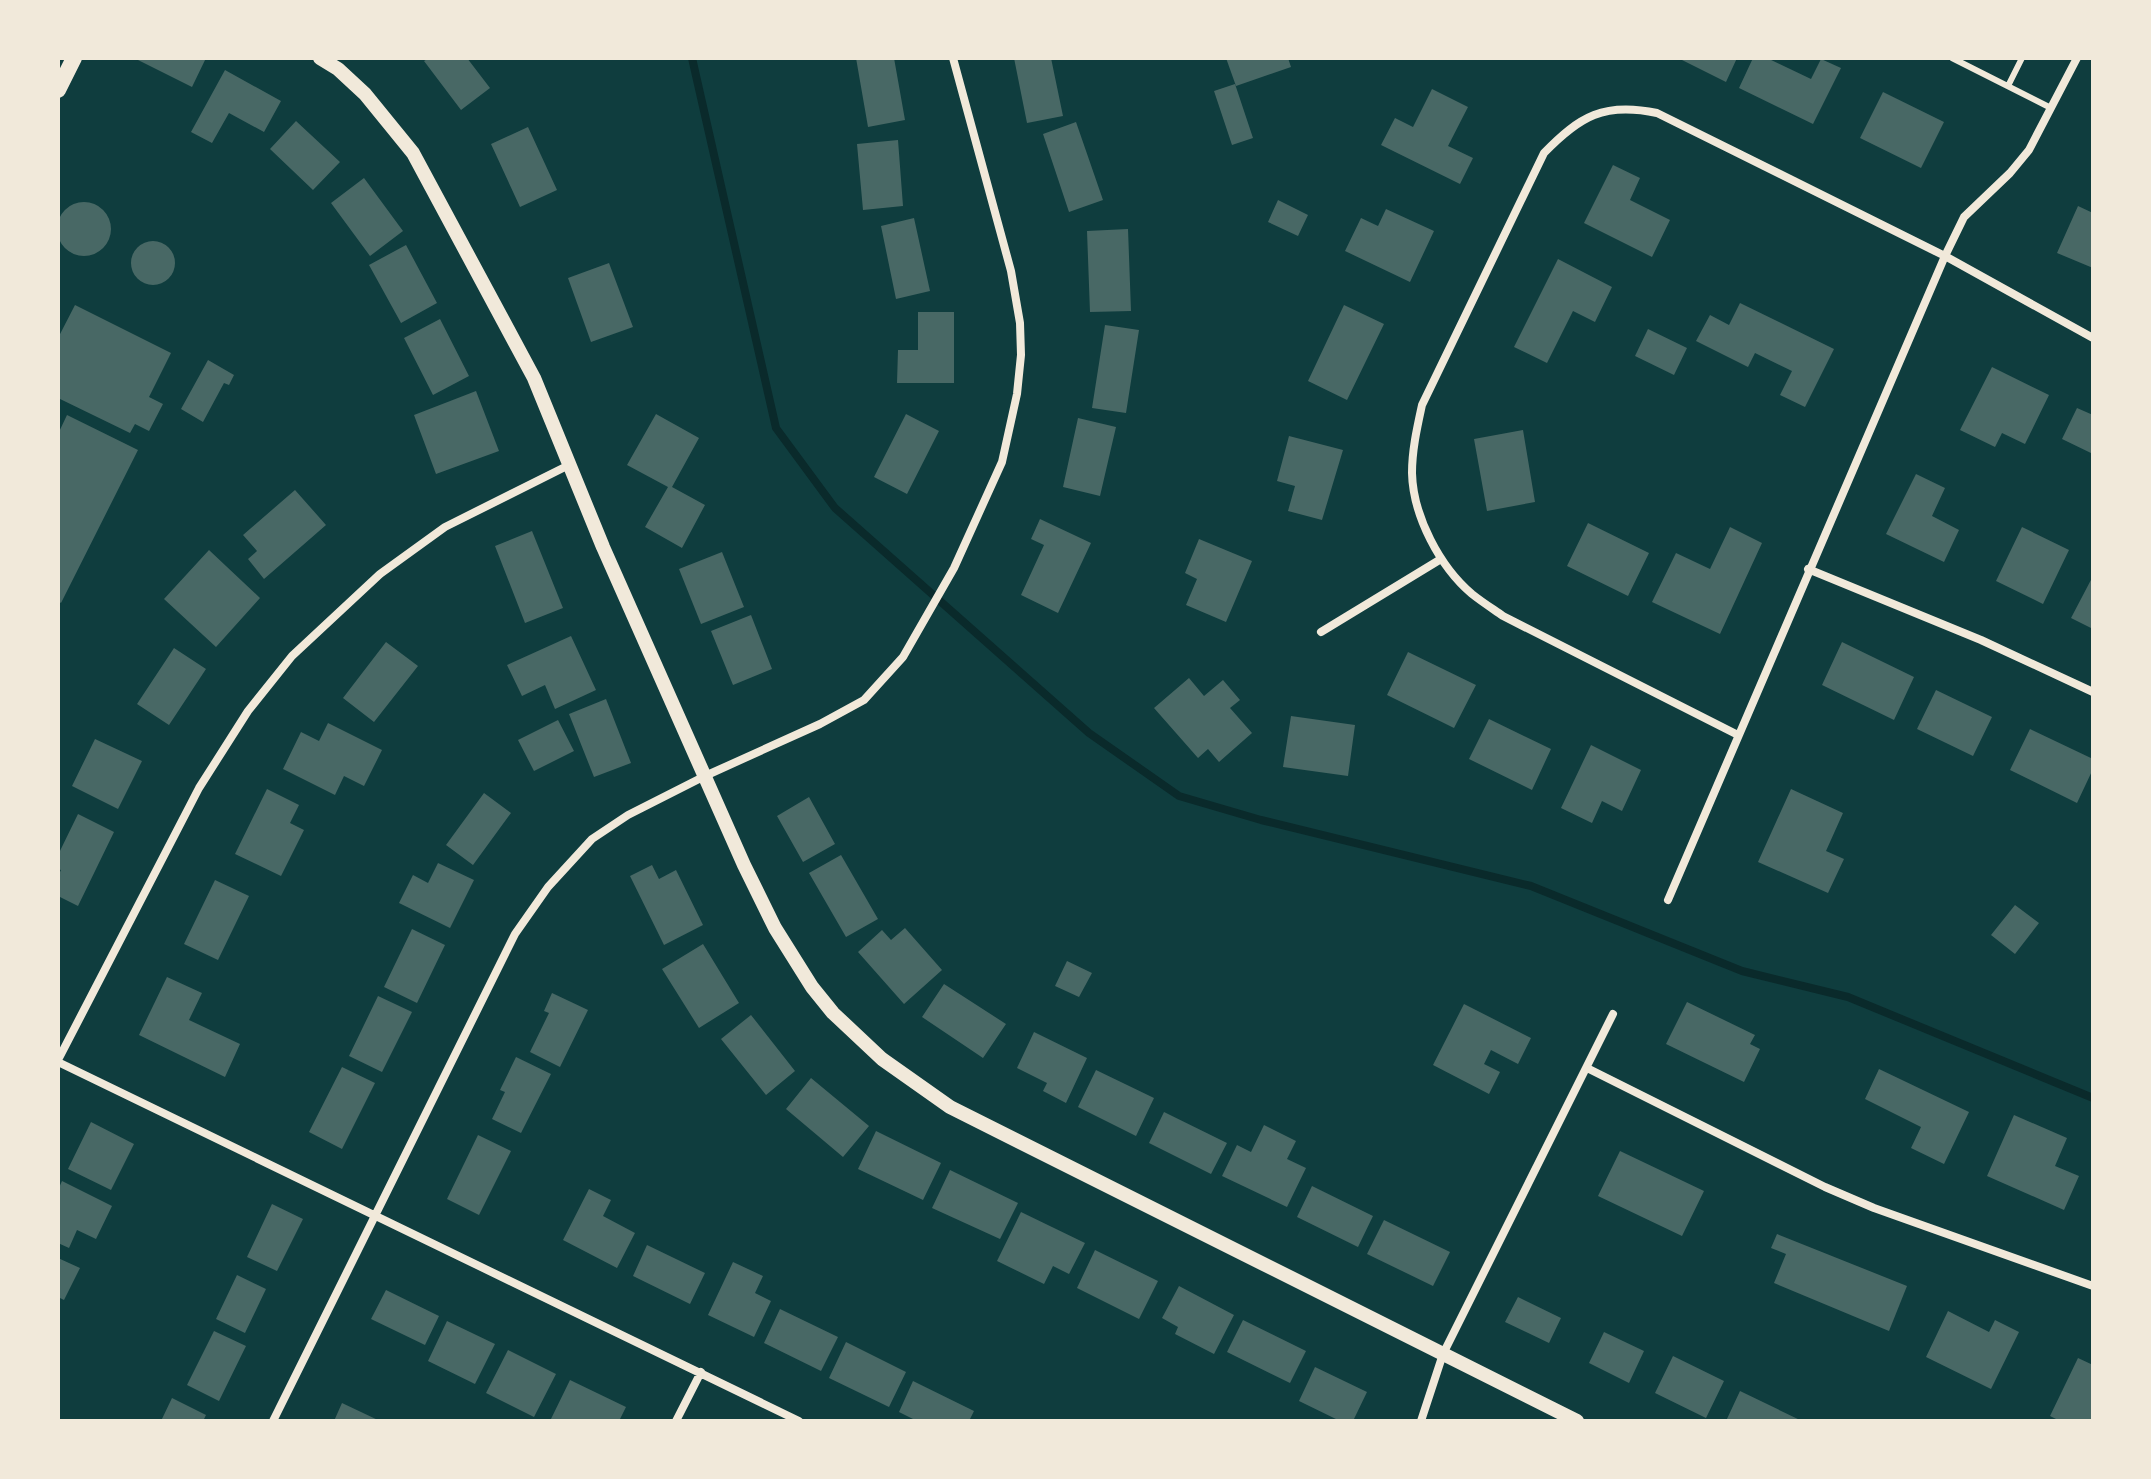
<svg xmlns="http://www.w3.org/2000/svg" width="2151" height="1479" viewBox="0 0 2151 1479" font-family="Quicksand,sans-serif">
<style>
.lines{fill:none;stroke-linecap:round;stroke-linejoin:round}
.stream{stroke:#0a2a2b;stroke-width:8}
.building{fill:#486865}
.service{stroke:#f1e9da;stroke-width:6}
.minor{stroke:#f1e9da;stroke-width:8}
.tertiary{stroke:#f1e9da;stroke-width:14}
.secondary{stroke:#f1e9da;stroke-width:16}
</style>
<rect width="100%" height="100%" fill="#0f3d3e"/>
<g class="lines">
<!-- stream -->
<path class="stream" d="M 692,58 L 776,428 L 835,508 L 1089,733 L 1179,796 L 1261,820 L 1531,886 L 1742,971 L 1848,997 L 2093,1098"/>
</g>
<!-- building -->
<path class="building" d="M 134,58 L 206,58 L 192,87 Z
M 429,58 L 467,58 L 490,88 L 461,110 L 424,61 Z
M 856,58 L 894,58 L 905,120 L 868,127 Z
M 1014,58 L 1051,58 L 1063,116 L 1027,123 Z
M 1226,58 L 1288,58 L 1291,67 L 1236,86 Z
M 1678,58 L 1737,58 L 1726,82 Z
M 1753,58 L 1767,58 L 1811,79 L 1821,59 L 1841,68 L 1813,124 L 1739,88 Z
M 225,70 L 281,101 L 264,132 L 229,113 L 212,143 L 191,132 Z
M 1235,84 L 1253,138 L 1232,145 L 1214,91 Z
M 1432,89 L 1468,107 L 1448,146 L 1473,158 L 1460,184 L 1381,145 L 1395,118 L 1413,127 Z
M 1883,92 L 1944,122 L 1921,168 L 1860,138 Z
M 296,121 L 340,162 L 313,190 L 270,149 Z
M 1076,122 L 1103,200 L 1069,212 L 1043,134 Z
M 528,127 L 557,190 L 520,207 L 491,144 Z
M 898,140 L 903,206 L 863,210 L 857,144 Z
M 1613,165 L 1640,178 L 1630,200 L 1670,220 L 1652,257 L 1584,223 Z
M 364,178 L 403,231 L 370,256 L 331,203 Z
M 1278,200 L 1308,215 L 1298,236 L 1268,222 Z
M57 229a27 27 0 1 1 54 0a27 27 0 1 1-54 0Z
M 2078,206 L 2093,213 L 2093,268 L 2057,253 Z
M 1386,209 L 1434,231 L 1410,282 L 1345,251 L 1361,218 L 1378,226 Z
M 914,218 L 930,291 L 896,299 L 881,226 Z
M 1128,229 L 1131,311 L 1090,312 L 1087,231 Z
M131 263a22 22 0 1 1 44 0a22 22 0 1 1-44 0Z
M 406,245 L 437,303 L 401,323 L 369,265 Z
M 1558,259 L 1612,287 L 1595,322 L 1573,311 L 1547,363 L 1514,347 Z
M 609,263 L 633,327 L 591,342 L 568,278 Z
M 1740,303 L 1834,349 L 1805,407 L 1780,395 L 1792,371 L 1755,353 L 1748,367 L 1696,341 L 1710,315 L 1729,325 Z
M 75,305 L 171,353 L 149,397 L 163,404 L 149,431 L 135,424 L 130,433 L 58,398 L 58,338 Z
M 1344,305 L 1384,324 L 1347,400 L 1308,381 Z
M 918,312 L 954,312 L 954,383 L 897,383 L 898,350 L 918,350 Z
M 440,319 L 469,376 L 433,395 L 404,338 Z
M 1105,325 L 1139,330 L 1126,413 L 1092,408 Z
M 1648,329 L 1687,348 L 1674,375 L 1635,356 Z
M 208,360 L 234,375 L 229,385 L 224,383 L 203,422 L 181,409 Z
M 1992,367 L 2049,395 L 2025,444 L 2002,433 L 1995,447 L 1960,430 Z
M 476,391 L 499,451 L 436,474 L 414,415 Z
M 2077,408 L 2093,415 L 2093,454 L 2062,439 Z
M 656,414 L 699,438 L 672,487 L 705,505 L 682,548 L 645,527 L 668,487 L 627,465 Z
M 906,414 L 939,431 L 907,494 L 874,477 Z
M 67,415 L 138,450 L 61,603 L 58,601 L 58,434 Z
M 1078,418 L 1116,427 L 1100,496 L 1063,487 Z
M 1523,430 L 1535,502 L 1487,511 L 1474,439 Z
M 1289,436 L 1343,450 L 1322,520 L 1288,511 L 1295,486 L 1277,481 Z
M 1916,474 L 1945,488 L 1932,516 L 1959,530 L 1944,562 L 1886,534 Z
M 295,490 L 326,525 L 264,579 L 248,559 L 257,551 L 243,535 Z
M 1040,519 L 1091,543 L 1058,613 L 1021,595 L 1044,545 L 1031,539 Z
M 1588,523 L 1649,553 L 1628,596 L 1567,566 Z
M 1730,527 L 1762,543 L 1720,634 L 1652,602 L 1676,553 L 1710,569 Z
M 2022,527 L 2069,550 L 2043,604 L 1996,581 Z
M 532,531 L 563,608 L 525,623 L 495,546 Z
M 1199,539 L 1252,561 L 1226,622 L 1186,605 L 1197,579 L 1185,573 Z
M 209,550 L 260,598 L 216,647 L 164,599 Z
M 722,552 L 744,607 L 701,624 L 679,569 Z
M 2093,576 L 2093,629 L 2071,618 Z
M 751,615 L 772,669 L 733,685 L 711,631 Z
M 571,636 L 596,690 L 555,709 L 545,685 L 522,696 L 507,665 Z
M 386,642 L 418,666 L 374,722 L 343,698 Z
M 1842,642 L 1914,677 L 1894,720 L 1822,685 Z
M 174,648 L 206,669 L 169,725 L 137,704 Z
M 1408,652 L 1476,685 L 1454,728 L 1387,695 Z
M 1189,678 L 1204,696 L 1223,680 L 1240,700 L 1230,708 L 1252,733 L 1219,762 L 1208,749 L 1198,758 L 1154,708 Z
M 1936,690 L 1992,717 L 1973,756 L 1917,729 Z
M 606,699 L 631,763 L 594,777 L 569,714 Z
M 1291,716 L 1355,725 L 1348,776 L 1283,767 Z
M 1489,719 L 1551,749 L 1532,790 L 1469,759 Z
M 558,720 L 574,751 L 534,771 L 518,740 Z
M 328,723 L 382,750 L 364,786 L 344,776 L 335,795 L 283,769 L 301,732 L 319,741 Z
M 2030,729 L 2093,759 L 2093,769 L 2077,803 L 2010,770 Z
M 95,739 L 142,761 L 118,809 L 72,786 Z
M 1591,745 L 1641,770 L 1622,811 L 1602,801 L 1592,823 L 1561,808 Z
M 267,789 L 299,805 L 290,823 L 304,830 L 281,876 L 235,854 Z
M 1791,789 L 1843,813 L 1826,851 L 1844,859 L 1828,893 L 1758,862 Z
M 484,793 L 511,813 L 473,865 L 446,845 Z
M 809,797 L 835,844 L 803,862 L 777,816 Z
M 78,814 L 114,832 L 78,906 L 58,896 L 58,876 L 61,870 L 58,869 L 58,855 Z
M 841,855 L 878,919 L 846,937 L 809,873 Z
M 438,863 L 474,880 L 450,928 L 399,903 L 413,875 L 428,883 Z
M 652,865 L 659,879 L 676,870 L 703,925 L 664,945 L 630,876 Z
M 215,880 L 249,896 L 218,960 L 184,944 Z
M 2015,905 L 2039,923 L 2015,954 L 1991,935 Z
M 905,928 L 942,970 L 904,1004 L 858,952 L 882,930 L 891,940 Z
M 412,929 L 445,945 L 417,1003 L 384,987 Z
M 703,944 L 739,1003 L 699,1028 L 662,969 Z
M 1067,961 L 1092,973 L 1079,997 L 1055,986 Z
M 167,977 L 202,993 L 189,1020 L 240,1044 L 225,1077 L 139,1035 Z
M 944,984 L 1006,1024 L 983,1058 L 922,1017 Z
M 552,993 L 588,1010 L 560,1067 L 530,1052 L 549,1013 L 544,1011 Z
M 378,996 L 412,1012 L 382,1072 L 349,1056 Z
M 1687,1002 L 1755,1035 L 1750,1044 L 1760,1049 L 1744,1082 L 1666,1044 Z
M 1464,1004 L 1531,1038 L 1518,1064 L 1491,1050 L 1484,1064 L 1500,1072 L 1489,1094 L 1433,1065 Z
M 751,1015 L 795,1071 L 766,1095 L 721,1039 Z
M 1034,1032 L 1087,1058 L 1066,1103 L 1043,1091 L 1047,1083 L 1017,1068 Z
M 516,1057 L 551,1074 L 521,1133 L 492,1119 L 505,1092 L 500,1090 Z
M 342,1067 L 375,1083 L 342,1149 L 309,1132 Z
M 1879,1069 L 1969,1112 L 1944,1164 L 1911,1148 L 1921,1127 L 1865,1099 Z
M 1096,1070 L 1154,1098 L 1136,1136 L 1078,1107 Z
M 811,1078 L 869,1126 L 843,1157 L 786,1109 Z
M 1164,1112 L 1227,1143 L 1211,1174 L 1149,1143 Z
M 2014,1115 L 2067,1138 L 2055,1166 L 2079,1176 L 2064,1210 L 1987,1176 Z
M 91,1122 L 134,1144 L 111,1190 L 68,1169 Z
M 1264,1125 L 1296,1141 L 1287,1159 L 1306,1168 L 1287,1207 L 1222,1176 L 1237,1145 L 1251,1152 Z
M 876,1131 L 941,1163 L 923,1200 L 858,1169 Z
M 478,1135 L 511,1151 L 479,1215 L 447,1199 Z
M 1620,1151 L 1704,1191 L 1682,1236 L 1598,1196 Z
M 950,1170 L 1018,1203 L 1000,1239 L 932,1208 Z
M 62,1181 L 112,1206 L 96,1239 L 77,1230 L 69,1248 L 58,1243 L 58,1190 Z
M 1312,1186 L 1373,1216 L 1358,1247 L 1297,1217 Z
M 589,1189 L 611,1200 L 603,1216 L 635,1233 L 617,1268 L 563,1240 Z
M 272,1204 L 303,1219 L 277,1271 L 247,1257 Z
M 1021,1212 L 1085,1243 L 1069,1274 L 1053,1266 L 1044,1284 L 997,1261 Z
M 1384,1220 L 1450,1252 L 1433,1286 L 1367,1254 Z
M 1777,1234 L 1907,1286 L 1889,1331 L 1774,1283 L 1786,1254 L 1771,1248 Z
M 647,1245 L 705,1273 L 690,1304 L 633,1276 Z
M 1095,1250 L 1158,1281 L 1139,1319 L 1077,1288 Z
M 58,1258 L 80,1268 L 64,1300 L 58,1297 Z
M 733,1262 L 763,1276 L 755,1293 L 771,1301 L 754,1337 L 708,1315 Z
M 237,1275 L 266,1289 L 245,1333 L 216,1319 Z
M 1179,1286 L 1234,1315 L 1214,1354 L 1175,1334 L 1178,1327 L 1162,1318 Z
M 386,1290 L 439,1316 L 425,1345 L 371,1319 Z
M 1518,1297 L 1561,1318 L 1549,1343 L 1505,1322 Z
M 780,1309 L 838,1337 L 821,1371 L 764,1343 Z
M 1948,1311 L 1989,1332 L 1995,1320 L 2019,1332 L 1991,1389 L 1926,1357 Z
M 1243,1320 L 1306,1351 L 1290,1383 L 1227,1352 Z
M 447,1321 L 495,1344 L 475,1384 L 428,1361 Z
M 214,1331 L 246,1346 L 219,1401 L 187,1385 Z
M 1604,1332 L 1644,1351 L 1629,1383 L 1589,1363 Z
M 846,1342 L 906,1372 L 889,1407 L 829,1378 Z
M 508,1350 L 556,1374 L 534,1417 L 486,1393 Z
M 1673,1356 L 1724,1381 L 1706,1418 L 1655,1393 Z
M 2078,1358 L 2093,1365 L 2093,1421 L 2060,1421 L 2050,1416 Z
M 1315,1367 L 1367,1392 L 1353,1421 L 1340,1421 L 1299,1401 Z
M 570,1380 L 626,1407 L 619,1421 L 550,1421 Z
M 913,1381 L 974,1411 L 969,1421 L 917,1421 L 899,1412 Z
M 1740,1391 L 1802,1421 L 1726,1421 Z
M 172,1398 L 206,1415 L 203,1421 L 161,1421 Z
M 342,1403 L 380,1421 L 334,1421 Z"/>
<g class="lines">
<!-- service -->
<path class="service" d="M 1952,58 L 2051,108
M 2008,86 L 2022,58"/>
<!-- minor -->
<path class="minor" d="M 1808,569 L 1981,640 L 2093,692
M 1321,632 L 1441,559
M 1738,735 L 1503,616 C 1493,609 1482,602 1472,594 C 1440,567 1413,516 1412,473 C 1412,450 1417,428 1422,405 L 1544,153 C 1580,116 1604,102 1657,113 L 1945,256 L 2093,338
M 1668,900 L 1945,256 L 1964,217 L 2010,173 L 2029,150 L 2077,58
M 58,1060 L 199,788 L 248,711 L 292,656 L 380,574 L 445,527 L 569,465
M 58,1062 L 799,1421
M 1587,1068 L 1825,1187 L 1874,1208 L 2093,1286
M 273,1421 L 515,934 L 548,887 L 592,839 L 628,815 L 705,776 L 820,724 L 864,700 L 903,657 L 954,568 L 1002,462 L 1017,394 L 1021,355 L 1020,323 L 1011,271 L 953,58
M 676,1421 L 701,1372
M 1421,1421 L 1443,1354 L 1613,1014"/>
<!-- tertiary -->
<path class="tertiary" d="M 320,58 L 338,69 L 365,94 L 413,153 L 534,378 L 603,547 L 744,865 L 775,928 L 812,987 L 833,1013 L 882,1059 L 950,1107 L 1577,1421"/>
<!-- secondary -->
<path class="secondary" d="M 58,90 L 74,58"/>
</g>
<!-- border -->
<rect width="2151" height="1479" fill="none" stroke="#f1e9da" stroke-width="120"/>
</svg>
